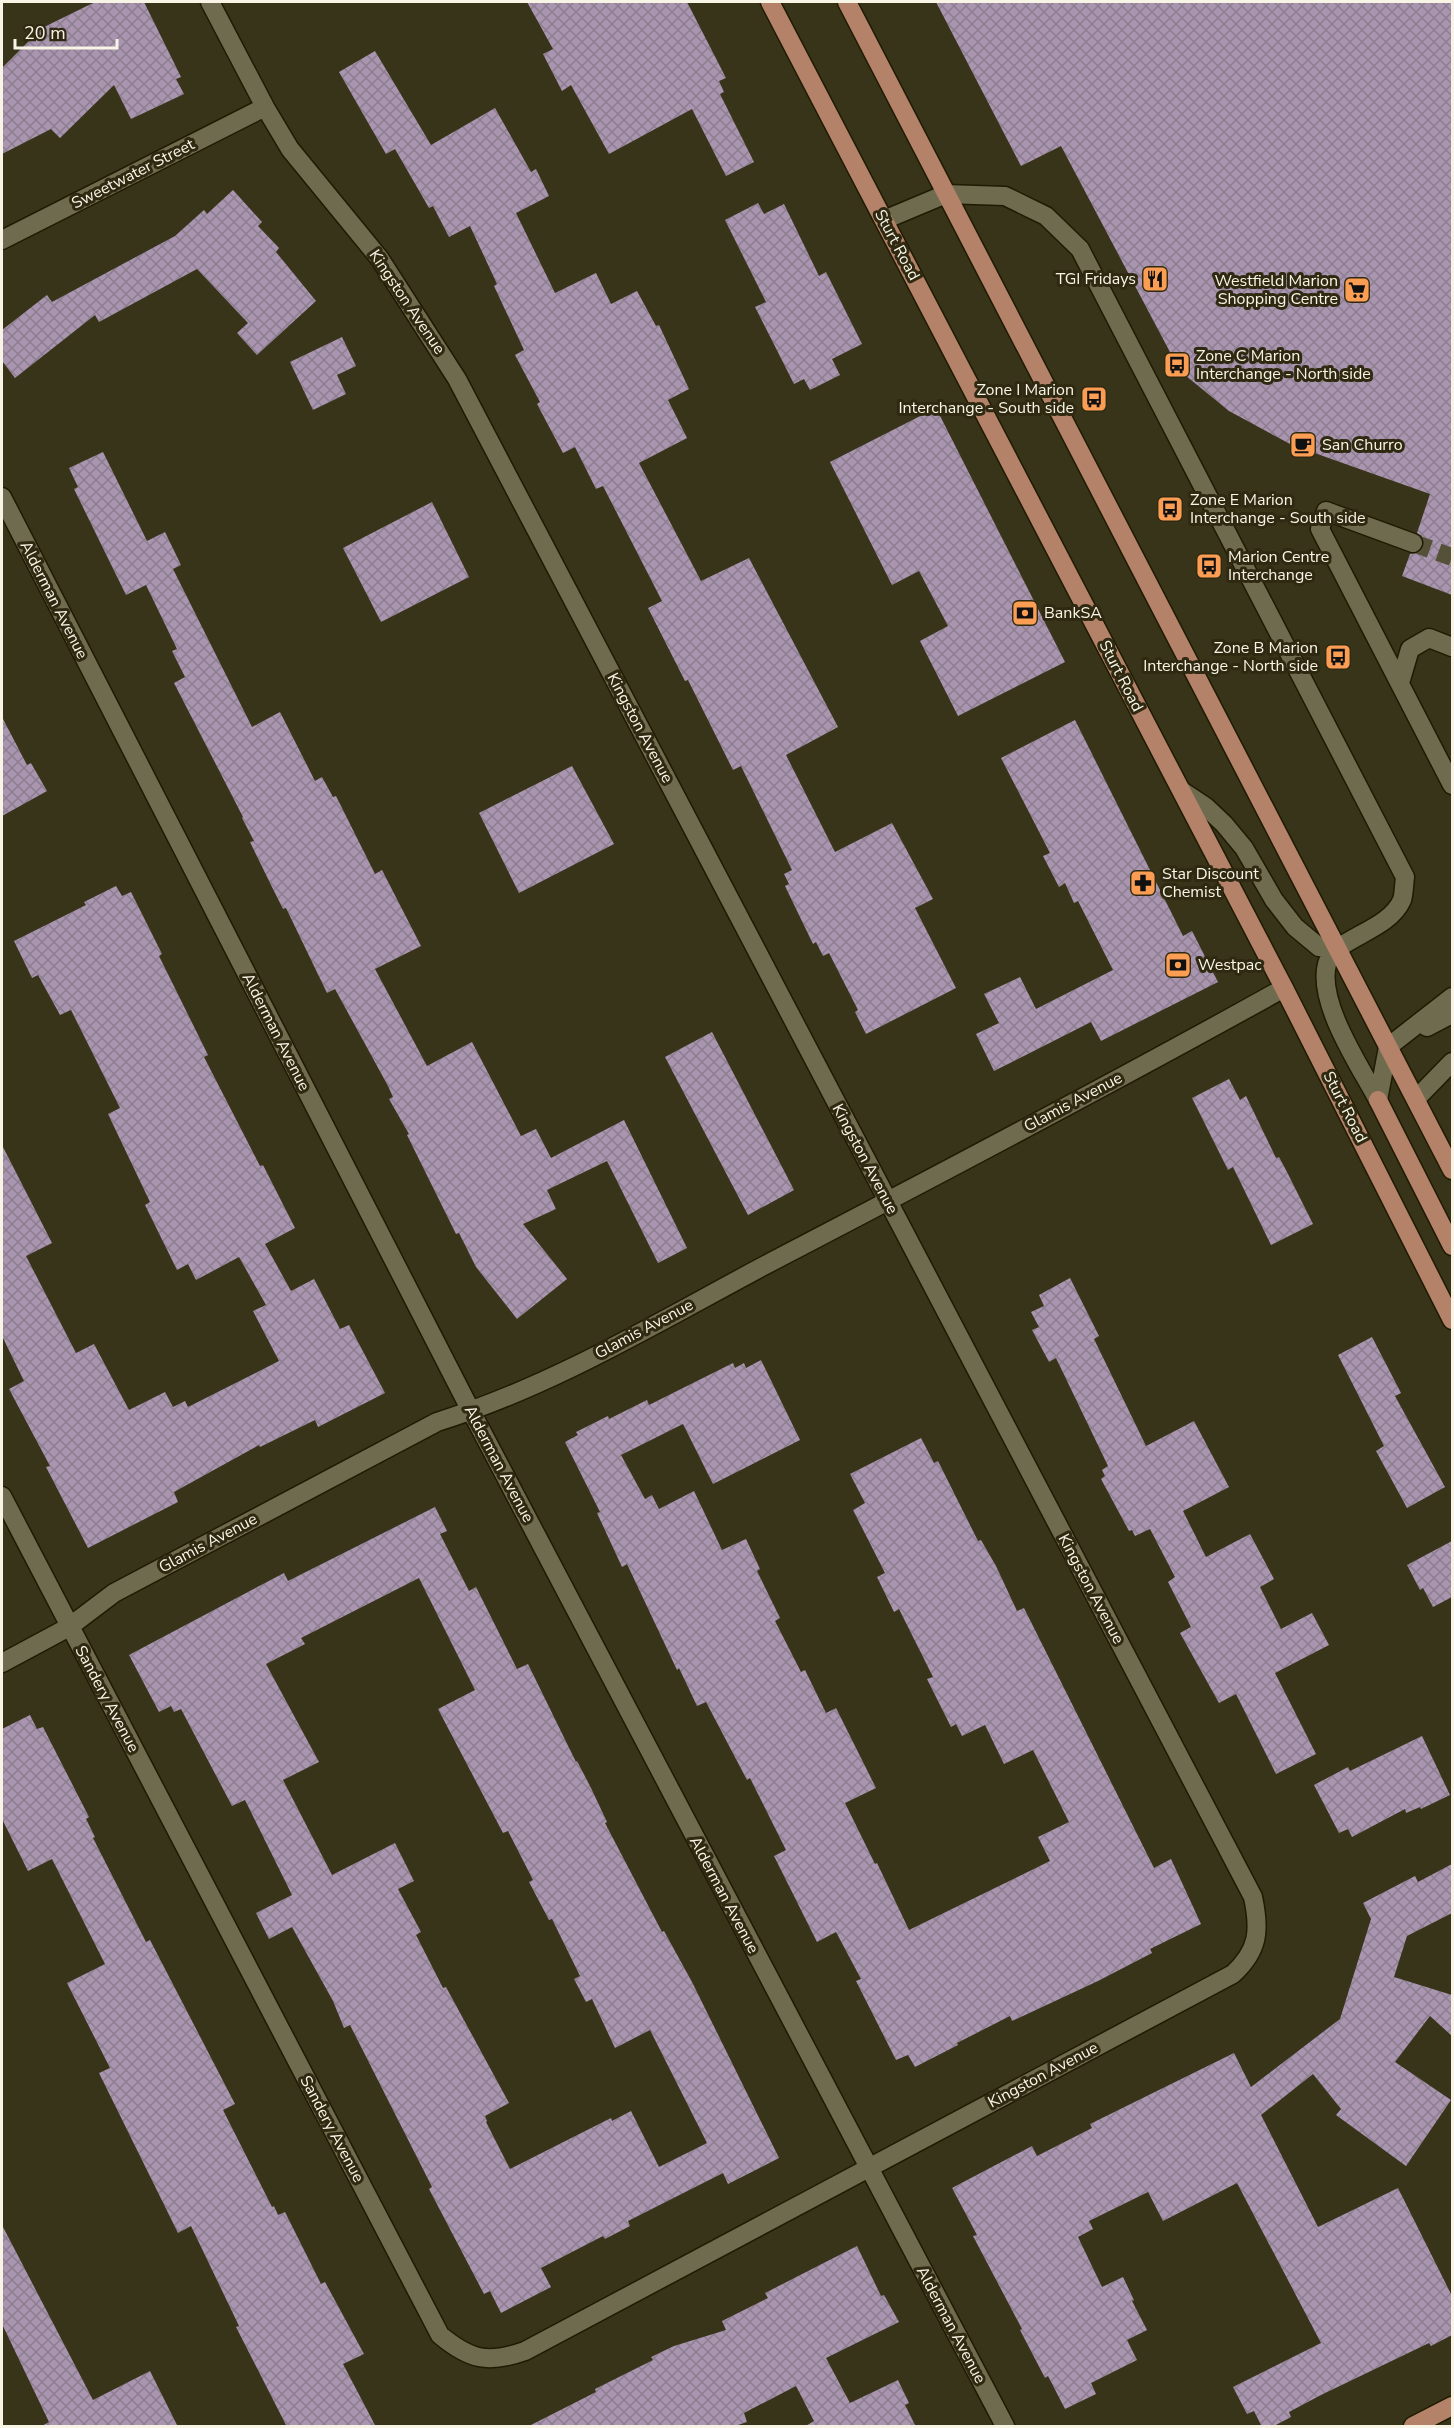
<svg xmlns="http://www.w3.org/2000/svg" width="1454" height="2428" viewBox="0 0 1454 2428" font-family="'Nunito Sans',sans-serif">
<style>
.building{fill:url(#building-cross-hatch);fill-rule:evenodd}
.lines{fill:none;stroke-linecap:round;stroke-linejoin:round}
.minor-tunnel{stroke:#555139;stroke-width:18;stroke-dasharray:18 9;stroke-linecap:butt}
.minor-casing{stroke:#1f1b02;stroke-width:21}
.major-casing{stroke:#1f1b02;stroke-width:21}
.minor{stroke:#6f6b4f;stroke-width:18}
.major{stroke:#b48269;stroke-width:18}
.labels{text-anchor:middle;dominant-baseline:central;stroke-width:6;stroke-linejoin:round;paint-order:stroke}
.street-label{font-size:16px;fill:#f8f5e6;stroke:#2e2910}
.poi-label{font-size:16px;fill:#f8f5e6;stroke:#2e2910;text-anchor:start}
</style>
<defs>
<pattern id="building-cross-hatch" width="8" height="8" patternUnits="userSpaceOnUse" patternTransform="scale(1.5)"><rect width="8" height="8" fill="#a995af"/><path d="M0 0l8 8M0 8l8-8" fill="none" stroke="#8c7e8f"/></pattern>
</defs>
<rect width="100%" height="100%" fill="#38341a"/>
<!-- building -->
<path class="building" d="M 95,2 L 144,2 L 181,77 L 176,79 L 184,94 L 131,119 L 114,85 L 60,138 L 51,129 L 2,154 L 2,68 L 42,28 Z
M 527,2 L 687,2 L 726,78 L 719,81 L 724,92 L 720,94 L 754,162 L 726,176 L 692,109 L 609,154 L 571,85 L 562,91 L 543,54 L 553,49 Z
M 936,2 L 1452,2 L 1452,595 L 1402,576 L 1410,554 L 1420,552 L 1424,546 L 1422,536 L 1417,533 L 1430,494 L 1292,445 L 1229,411 L 1180,371 L 1061,146 L 1021,166 Z
M 375,51 L 431,145 L 495,108 L 531,172 L 536,169 L 549,196 L 516,213 L 555,293 L 596,273 L 611,304 L 637,291 L 656,326 L 659,325 L 689,389 L 668,400 L 687,438 L 639,463 L 701,581 L 749,558 L 838,727 L 786,755 L 835,852 L 892,823 L 933,899 L 915,908 L 956,988 L 866,1034 L 855,1012 L 858,1010 L 829,953 L 823,956 L 816,942 L 813,944 L 785,886 L 789,884 L 784,874 L 792,870 L 741,766 L 733,770 L 688,680 L 685,681 L 648,608 L 662,601 L 603,486 L 596,489 L 575,447 L 563,453 L 537,404 L 540,402 L 515,355 L 524,350 L 494,286 L 497,284 L 470,226 L 449,237 L 433,206 L 429,208 L 395,149 L 386,154 L 339,72 Z
M 233,190 L 262,222 L 258,226 L 279,248 L 276,252 L 316,301 L 257,355 L 237,333 L 248,323 L 197,269 L 99,322 L 95,315 L 15,378 L 2,361 L 2,330 L 47,295 L 52,302 L 175,236 L 204,210 L 207,214 Z
M 758,203 L 764,214 L 784,204 L 819,276 L 826,272 L 862,344 L 832,359 L 840,375 L 810,390 L 804,379 L 794,384 L 755,307 L 766,302 L 725,220 Z
M 342,337 L 356,366 L 337,375 L 346,394 L 313,410 L 290,362 Z
M 936,408 L 1065,662 L 958,716 L 920,641 L 948,626 L 919,571 L 892,585 L 830,462 Z
M 103,452 L 147,541 L 165,532 L 181,565 L 173,569 L 252,727 L 280,712 L 315,781 L 322,777 L 333,797 L 336,796 L 375,874 L 382,870 L 421,946 L 375,969 L 427,1066 L 472,1042 L 521,1136 L 536,1129 L 551,1158 L 624,1120 L 687,1248 L 658,1263 L 607,1161 L 547,1190 L 556,1209 L 523,1224 L 567,1279 L 517,1319 L 476,1267 L 459,1233 L 456,1234 L 407,1135 L 409,1134 L 389,1099 L 393,1097 L 388,1086 L 335,989 L 327,993 L 286,908 L 283,909 L 270,883 L 250,842 L 254,841 L 242,818 L 243,817 L 174,683 L 185,677 L 172,651 L 177,649 L 146,585 L 126,595 L 74,489 L 78,487 L 69,468 Z
M 432,502 L 469,577 L 381,622 L 343,548 Z
M 2,717 L 27,765 L 31,763 L 47,791 L 2,816 Z
M 1075,720 L 1183,936 L 1192,931 L 1218,982 L 1101,1041 L 1091,1022 L 994,1071 L 976,1034 L 999,1023 L 984,994 L 1020,977 L 1036,1009 L 1113,970 L 1078,901 L 1074,903 L 1065,883 L 1059,887 L 1043,856 L 1050,853 L 1001,758 Z
M 572,766 L 614,844 L 519,893 L 479,813 Z
M 116,886 L 122,896 L 131,892 L 162,954 L 159,956 L 208,1055 L 204,1057 L 260,1166 L 263,1165 L 295,1228 L 265,1244 L 291,1291 L 314,1279 L 340,1329 L 349,1325 L 385,1393 L 318,1427 L 315,1420 L 260,1447 L 259,1445 L 174,1492 L 178,1502 L 88,1548 L 46,1467 L 50,1466 L 9,1389 L 24,1381 L 2,1336 L 2,1145 L 52,1243 L 26,1256 L 76,1353 L 94,1344 L 129,1410 L 165,1392 L 173,1407 L 185,1401 L 188,1407 L 279,1361 L 253,1311 L 266,1305 L 239,1257 L 196,1280 L 188,1264 L 177,1270 L 145,1205 L 150,1202 L 108,1114 L 120,1108 L 71,1010 L 60,1015 L 38,975 L 32,978 L 14,941 L 86,905 L 84,902 Z
M 712,1032 L 794,1190 L 748,1215 L 665,1057 Z
M 1229,1079 L 1240,1100 L 1246,1096 L 1276,1158 L 1279,1157 L 1287,1172 L 1313,1224 L 1271,1245 L 1233,1167 L 1228,1170 L 1192,1098 Z
M 1070,1278 L 1099,1336 L 1094,1339 L 1146,1446 L 1194,1421 L 1229,1487 L 1183,1511 L 1206,1557 L 1250,1534 L 1274,1579 L 1260,1587 L 1281,1629 L 1312,1613 L 1329,1645 L 1275,1673 L 1316,1754 L 1276,1774 L 1236,1694 L 1219,1703 L 1180,1633 L 1191,1627 L 1168,1582 L 1175,1577 L 1150,1529 L 1135,1536 L 1132,1530 L 1129,1531 L 1101,1479 L 1105,1476 L 1102,1470 L 1108,1466 L 1056,1358 L 1049,1362 L 1032,1330 L 1039,1327 L 1031,1312 L 1044,1306 L 1039,1295 Z
M 1372,1337 L 1401,1393 L 1395,1396 L 1445,1487 L 1407,1508 L 1376,1451 L 1384,1446 L 1338,1355 Z
M 761,1360 L 800,1440 L 713,1484 L 683,1424 L 621,1455 L 645,1499 L 652,1495 L 659,1509 L 694,1491 L 722,1550 L 746,1539 L 760,1569 L 757,1571 L 780,1618 L 775,1621 L 801,1672 L 805,1670 L 826,1713 L 836,1708 L 876,1788 L 845,1803 L 875,1864 L 877,1863 L 909,1930 L 1050,1861 L 1038,1837 L 1069,1822 L 1033,1750 L 1004,1764 L 985,1725 L 962,1736 L 956,1724 L 951,1727 L 927,1679 L 933,1677 L 899,1609 L 894,1612 L 877,1577 L 885,1573 L 853,1510 L 865,1503 L 850,1474 L 921,1438 L 934,1463 L 938,1461 L 978,1541 L 981,1540 L 996,1566 L 1017,1611 L 1024,1608 L 1154,1868 L 1171,1859 L 1201,1924 L 1150,1949 L 1152,1953 L 1098,1981 L 1012,2021 L 1010,2016 L 957,2043 L 958,2045 L 915,2067 L 908,2055 L 896,2060 L 856,1981 L 861,1979 L 836,1932 L 817,1942 L 774,1856 L 786,1850 L 750,1778 L 747,1780 L 706,1702 L 697,1706 L 679,1668 L 677,1670 L 627,1564 L 622,1567 L 597,1513 L 600,1512 L 565,1442 L 578,1435 L 576,1432 L 608,1416 L 609,1419 L 647,1400 L 649,1405 L 733,1363 L 735,1368 L 744,1363 L 746,1368 Z
M 435,1507 L 447,1531 L 440,1534 L 469,1591 L 476,1587 L 517,1669 L 528,1664 L 576,1762 L 577,1761 L 591,1788 L 607,1822 L 605,1823 L 662,1932 L 664,1931 L 692,1982 L 779,2158 L 728,2184 L 723,2173 L 628,2221 L 630,2226 L 605,2239 L 603,2236 L 541,2268 L 551,2287 L 501,2313 L 490,2291 L 484,2294 L 429,2189 L 432,2187 L 350,2025 L 344,2028 L 333,2001 L 292,1927 L 269,1939 L 256,1913 L 292,1895 L 245,1800 L 232,1806 L 181,1709 L 174,1712 L 171,1706 L 159,1712 L 129,1655 L 284,1573 L 288,1581 ZM 419,1578 L 475,1690 L 438,1709 L 503,1833 L 508,1831 L 533,1880 L 529,1882 L 549,1920 L 552,1919 L 580,1976 L 574,1979 L 586,2002 L 592,1999 L 615,2048 L 650,2030 L 707,2143 L 659,2167 L 631,2111 L 612,2121 L 611,2118 L 510,2169 L 486,2122 L 487,2121 L 485,2116 L 509,2103 L 446,1987 L 443,1988 L 416,1935 L 421,1932 L 398,1889 L 414,1881 L 395,1843 L 332,1875 L 283,1780 L 319,1762 L 266,1664 L 305,1644 L 301,1638 Z
M 1452,1541 L 1452,1597 L 1433,1607 L 1423,1588 L 1420,1590 L 1407,1565 Z
M 30,1715 L 37,1729 L 43,1727 L 89,1817 L 86,1819 L 95,1837 L 93,1838 L 146,1942 L 150,1940 L 235,2104 L 223,2110 L 272,2207 L 274,2206 L 278,2215 L 285,2212 L 321,2284 L 325,2282 L 364,2354 L 343,2364 L 376,2427 L 287,2427 L 236,2327 L 239,2326 L 191,2226 L 178,2233 L 99,2073 L 110,2068 L 67,1983 L 105,1964 L 52,1859 L 28,1871 L 2,1819 L 2,1729 Z
M 1422,1736 L 1450,1795 L 1421,1809 L 1420,1807 L 1406,1813 L 1405,1809 L 1352,1837 L 1348,1829 L 1339,1833 L 1314,1785 L 1348,1767 L 1350,1771 Z
M 1452,1864 L 1452,1913 L 1407,1936 L 1394,1977 L 1452,1995 L 1452,2036 L 1430,2016 L 1395,2062 L 1451,2100 L 1406,2166 L 1336,2115 L 1341,2109 L 1313,2074 L 1261,2115 L 1318,2227 L 1398,2188 L 1452,2296 L 1452,2335 L 1431,2346 L 1429,2343 L 1321,2395 L 1289,2412 L 1291,2417 L 1272,2427 L 1262,2427 L 1254,2411 L 1247,2414 L 1233,2387 L 1321,2343 L 1237,2183 L 1163,2221 L 1148,2192 L 1089,2221 L 1093,2229 L 1078,2237 L 1102,2287 L 1123,2277 L 1134,2300 L 1132,2301 L 1147,2330 L 1127,2340 L 1137,2360 L 1091,2383 L 1096,2394 L 1065,2409 L 1048,2376 L 1045,2378 L 1020,2330 L 1022,2329 L 973,2236 L 977,2235 L 952,2188 L 1032,2146 L 1037,2156 L 1092,2128 L 1090,2124 L 1234,2053 L 1251,2087 L 1340,2019 L 1371,1919 L 1363,1903 L 1415,1876 L 1418,1882 Z
M 2,2225 L 93,2400 L 150,2371 L 178,2427 L 40,2427 L 49,2422 L 2,2324 Z
M 857,2246 L 881,2296 L 884,2295 L 899,2322 L 826,2358 L 850,2403 L 898,2380 L 909,2403 L 905,2405 L 916,2427 L 804,2427 L 814,2421 L 796,2386 L 744,2413 L 747,2422 L 732,2427 L 527,2427 L 596,2392 L 595,2389 L 653,2360 L 651,2357 L 674,2346 L 726,2330 L 722,2321 L 768,2298 L 765,2293 Z"/>
<g class="lines">
<!-- minor-tunnel -->
<path class="minor-tunnel" d="M 1413,543 L 1452,557"/>
<defs>
<path id="minor" d="M 884,220 L 946,194 L 1005,196 L 1046,216 L 1080,249 L 1405,877 C 1404,884 1404,894 1402,900 C 1388,932 1333,938 1327,964 C 1317,1003 1360,1066 1378,1100
M 2,240 L 265,107
M 2,497 L 471,1411 L 1005,2426
M 1413,543 L 1326,511 L 1320,529 L 1452,785
M 1400,683 L 1410,649 L 1429,638 L 1452,647
M 1182,791 L 1206,807 L 1224,824 L 1244,848 L 1274,900 L 1295,927 L 1319,947 L 1337,949
M 1427,1027 L 1452,1014
M 1416,1099 L 1452,1062
M 1378,1100 L 1388,1047 L 1452,997
M 2,1496 L 440,2335 C 470,2360 488,2364 525,2351 L 1233,1974 C 1259,1950 1260,1930 1253,1897 L 457,379 L 380,259 L 290,149 L 265,107 L 210,2
M 2,1663 L 69,1627 L 114,1593 L 437,1422 C 556,1385 663,1319 773,1261 C 944,1172 1115,1082 1284,988"/>
<path id="major" d="M 770,2 L 1284,988 L 1452,1320
M 847,2 L 1452,1170
M 1378,1100 L 1452,1246
M 1413,2426 L 1452,2406"/>
</defs>
<!-- minor casing -->
<use href="#minor" class="minor-casing"/>
<!-- major casing -->
<use href="#major" class="major-casing"/>
<!-- minor -->
<use href="#minor" class="minor"/>
<!-- major -->
<use href="#major" class="major"/>
</g>
<!-- icons -->
<defs>
<symbol id="restaurant-square" viewBox="-11 -11 22 22"><rect x="-9" y="-9" width="18" height="18" rx="4" fill="#fc9d54" stroke="#2e2910"/><path d="M-5-6h1v4h1v-4h1v4h1v-4h1v5L-1.5 .5V6h-2V.5L-5-1ZM5-6V6H3V1.5H1.5Q1.5-4 5-6Z" fill="#111"/></symbol>
<symbol id="supermarket-square" viewBox="-11 -11 22 22"><rect x="-9" y="-9" width="18" height="18" rx="4" fill="#fc9d54" stroke="#2e2910"/><path d="M-6-5.5h2.5l.6 2H6L4.5 2H-2.5L-4.4-4H-6ZM-1.5 3.2a1.3 1.3 0 1 0 .1 0ZM3 3.2a1.3 1.3 0 1 0 .1 0Z" fill="#111"/></symbol>
<symbol id="bus-square" viewBox="-11 -11 22 22"><rect x="-9" y="-9" width="18" height="18" rx="4" fill="#fc9d54" stroke="#2e2910"/><path d="M-5-6H5V4H4V6H2V4H-2V6H-4V4H-5ZM-3.5-4V0h7V-4ZM-3.5 1.2v1.5H-2V1.2ZM2 1.2v1.5H3.5V1.2Z" fill="#111"/></symbol>
<symbol id="cafe-square" viewBox="-11 -11 22 22"><rect x="-9" y="-9" width="18" height="18" rx="4" fill="#fc9d54" stroke="#2e2910"/><path d="M-5.5-4.5H6V0H3Q3 3.5 0 3.5H-2.5Q-5.5 3.5-5.5 0ZM3-3.2v2h1.7v-2ZM-6 4.5H4V6H-6Z" fill="#111"/></symbol>
<symbol id="bank-square" viewBox="-11 -11 22 22"><rect x="-9" y="-9" width="18" height="18" rx="4" fill="#fc9d54" stroke="#2e2910"/><path d="M-6-4H6V4H-6ZM0-2.3a2.3 2.3 0 1 0 0 4.6a2.3 2.3 0 1 0 0-4.6Z" fill="#111"/></symbol>
<symbol id="pharmacy-square" viewBox="-11 -11 22 22"><rect x="-9" y="-9" width="18" height="18" rx="4" fill="#fc9d54" stroke="#2e2910"/><path d="M-2-6h4v4h4v4h-4v4h-4v-4h-4v-4h4Z" fill="#111"/></symbol>
</defs>
<g fill-rule="evenodd">
<use href="#restaurant-square" x="1140" y="264" width="30" height="30"/>
<use href="#supermarket-square" x="1342" y="275" width="30" height="30"/>
<use href="#bus-square" x="1162" y="350" width="30" height="30"/>
<use href="#bus-square" x="1079" y="384" width="30" height="30"/>
<use href="#cafe-square" x="1288" y="430" width="30" height="30"/>
<use href="#bus-square" x="1155" y="494" width="30" height="30"/>
<use href="#bus-square" x="1194" y="551" width="30" height="30"/>
<use href="#bank-square" x="1010" y="598" width="30" height="30"/>
<use href="#bus-square" x="1323" y="642" width="30" height="30"/>
<use href="#pharmacy-square" x="1128" y="868" width="30" height="30"/>
<use href="#bank-square" x="1163" y="950" width="30" height="30"/>
</g>
<g class="labels">
<!-- street labels -->
<g class="street-label">
<text transform="translate(133 174) rotate(-27)">Sweetwater Street</text>
<text transform="translate(897 245) rotate(62)">Sturt Road</text>
<text transform="translate(407 302) rotate(56)">Kingston Avenue</text>
<text transform="translate(54 600) rotate(63)">Alderman Avenue</text>
<text transform="translate(1121 676) rotate(63)">Sturt Road</text>
<text transform="translate(640 728) rotate(62)">Kingston Avenue</text>
<text transform="translate(276 1032) rotate(63)">Alderman Avenue</text>
<text transform="translate(1073 1102) rotate(-28)">Glamis Avenue</text>
<text transform="translate(1345 1107) rotate(63)">Sturt Road</text>
<text transform="translate(865 1159) rotate(62)">Kingston Avenue</text>
<text transform="translate(644 1329) rotate(-28)">Glamis Avenue</text>
<text transform="translate(499 1464) rotate(62)">Alderman Avenue</text>
<text transform="translate(208 1543) rotate(-28)">Glamis Avenue</text>
<text transform="translate(1091 1589) rotate(62)">Kingston Avenue</text>
<text transform="translate(107 1699) rotate(62)">Sandery Avenue</text>
<text transform="translate(724 1895) rotate(62)">Alderman Avenue</text>
<text transform="translate(1043 2075) rotate(-28)">Kingston Avenue</text>
<text transform="translate(332 2129) rotate(62)">Sandery Avenue</text>
<text transform="translate(951 2325) rotate(62)">Alderman Avenue</text>
</g>
<!-- poi labels -->
<g class="poi-label">
<text x="1136" y="279" text-anchor="end">TGI Fridays</text>
<text x="1338" y="281" text-anchor="end">Westfield Marion<tspan x="1338" dy="18">Shopping Centre</tspan></text>
<text x="1196" y="356">Zone C Marion<tspan x="1196" dy="18">Interchange - North side</tspan></text>
<text x="1074" y="390" text-anchor="end">Zone I Marion<tspan x="1074" dy="18">Interchange - South side</tspan></text>
<text x="1322" y="445">San Churro</text>
<text x="1190" y="500">Zone E Marion<tspan x="1190" dy="18">Interchange - South side</tspan></text>
<text x="1228" y="557">Marion Centre<tspan x="1228" dy="18">Interchange</tspan></text>
<text x="1044" y="613">BankSA</text>
<text x="1318" y="648" text-anchor="end">Zone B Marion<tspan x="1318" dy="18">Interchange - North side</tspan></text>
<text x="1162" y="874">Star Discount<tspan x="1162" dy="18">Chemist</tspan></text>
<text x="1198" y="965">Westpac</text>
</g>
</g>
<!-- border -->
<rect width="1454" height="2428" fill="none" stroke="#f8f5e6" stroke-width="6"/>
<!-- scale -->
<path d="M15 39v9h102v-9" fill="none" stroke="#f8f5e6" stroke-width="3"/>
<text x="24" y="39" font-size="18" fill="#f8f5e6" stroke="#2e2910" stroke-width="4.5" paint-order="stroke">20 m</text>
</svg>
